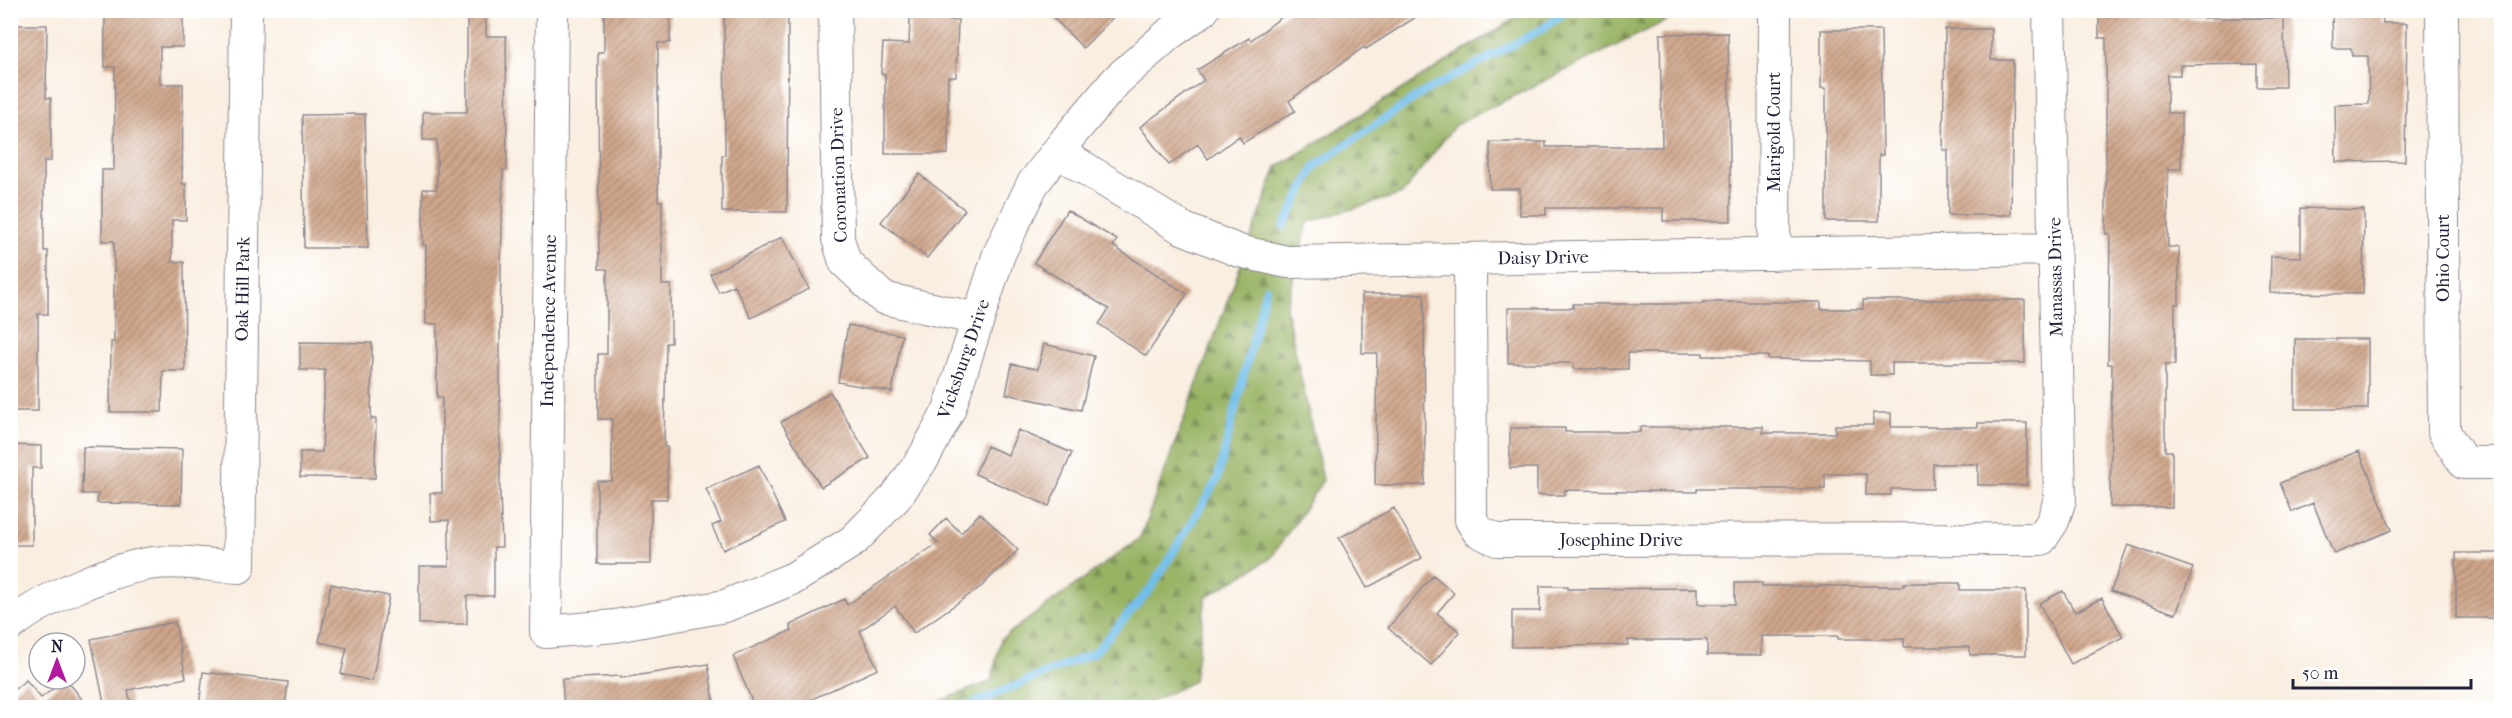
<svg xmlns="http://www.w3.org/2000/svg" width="2512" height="718" viewBox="0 0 2512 718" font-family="'IM FELL French Canon',serif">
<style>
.forest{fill:url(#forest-firs);stroke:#5e6a50;stroke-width:1.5}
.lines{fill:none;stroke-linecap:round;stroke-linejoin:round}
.stream{stroke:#71beeb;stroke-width:8}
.building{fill:url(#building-hatch)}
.minor-casing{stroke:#8e888e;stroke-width:34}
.minor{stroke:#fff;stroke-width:32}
.labels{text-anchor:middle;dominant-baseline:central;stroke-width:4.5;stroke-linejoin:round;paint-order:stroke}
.street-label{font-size:18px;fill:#22223b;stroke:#fff}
</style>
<defs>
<pattern id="forest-firs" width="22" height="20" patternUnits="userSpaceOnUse" patternTransform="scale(1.5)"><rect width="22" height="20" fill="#99b365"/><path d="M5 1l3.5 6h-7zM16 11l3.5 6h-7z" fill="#7c9154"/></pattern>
<pattern id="building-hatch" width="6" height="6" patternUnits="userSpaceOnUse" patternTransform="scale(1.5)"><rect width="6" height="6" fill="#cfa68b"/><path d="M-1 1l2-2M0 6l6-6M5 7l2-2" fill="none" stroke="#a88773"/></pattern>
</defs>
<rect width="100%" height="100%" fill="#fff"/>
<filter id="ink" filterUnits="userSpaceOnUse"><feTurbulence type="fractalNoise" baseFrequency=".0167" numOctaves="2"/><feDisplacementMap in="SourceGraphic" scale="12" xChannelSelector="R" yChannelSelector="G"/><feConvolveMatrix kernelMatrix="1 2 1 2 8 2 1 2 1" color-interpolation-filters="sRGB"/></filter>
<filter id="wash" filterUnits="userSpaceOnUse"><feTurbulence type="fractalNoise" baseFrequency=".008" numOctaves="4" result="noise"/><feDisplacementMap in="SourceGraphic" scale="24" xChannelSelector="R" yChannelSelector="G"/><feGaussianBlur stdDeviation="1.35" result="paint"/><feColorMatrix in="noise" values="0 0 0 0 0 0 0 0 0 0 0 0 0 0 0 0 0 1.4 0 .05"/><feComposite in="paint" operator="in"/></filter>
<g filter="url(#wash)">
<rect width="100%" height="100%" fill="#f9eee0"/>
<!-- forest -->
<path class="forest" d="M 1527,11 L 1686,11 L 1455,125 L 1402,194 L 1308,222 L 1286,308 L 1323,480 L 1271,558 L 1206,597 L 1194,681 L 1141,707 L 923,708 L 991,681 L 1001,639 L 1140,538 L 1277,167 Z"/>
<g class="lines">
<!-- stream -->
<path class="stream" d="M 1284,226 L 1315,166 L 1422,93 L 1544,28 L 1567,10
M 963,708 L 1095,652 L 1152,587 L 1217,480 L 1266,288"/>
</g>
<g id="blocks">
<!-- building -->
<path class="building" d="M 105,10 L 183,10 L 183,47 L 160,47 L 160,84 L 183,84 L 182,184 L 186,184 L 186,220 L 172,220 L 172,262 L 184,262 L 185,371 L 163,371 L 162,412 L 110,412 L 111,342 L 114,342 L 114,241 L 102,241 L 102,170 L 114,170 L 115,67 L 105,67 Z
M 467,10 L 486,10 L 486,36 L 506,36 L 507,170 L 503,170 L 500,324 L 500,492 L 502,547 L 494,547 L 494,596 L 467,596 L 467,624 L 419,624 L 419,566 L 449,566 L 449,520 L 431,521 L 430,493 L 442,493 L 442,397 L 437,397 L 437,324 L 426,324 L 426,245 L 423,245 L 423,189 L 437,189 L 437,140 L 423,140 L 423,112 L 467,112 Z
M 604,10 L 670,10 L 670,43 L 658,43 L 658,201 L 662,201 L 662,285 L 671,285 L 671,343 L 666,343 L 664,447 L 667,447 L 667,499 L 651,499 L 651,564 L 597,564 L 597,481 L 612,481 L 612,419 L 598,419 L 598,354 L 607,354 L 607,269 L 599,269 L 598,52 L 604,52 Z
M 724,10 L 788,10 L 787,212 L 722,212 L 722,155 L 725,155 Z
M 1046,10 L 1120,10 L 1083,48 Z
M 1291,10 L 1427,10 L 1366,49 L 1364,47 L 1289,101 L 1295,111 L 1243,143 L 1239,136 L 1208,159 L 1198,144 L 1169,165 L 1140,127 L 1204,80 L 1197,70 L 1249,38 L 1251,40 Z
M 2119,10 L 2178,10 L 2178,18 L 2284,18 L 2285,87 L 2257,87 L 2257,64 L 2180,65 L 2180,75 L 2167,75 L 2167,113 L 2181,113 L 2181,169 L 2168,169 L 2168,247 L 2179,247 L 2179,304 L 2175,304 L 2175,365 L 2165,365 L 2165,451 L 2172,451 L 2172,507 L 2110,507 L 2112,364 L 2108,364 L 2110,234 L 2106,234 L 2106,38 L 2099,38 L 2099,12 Z
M 2332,10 L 2382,10 L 2383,23 L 2407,23 L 2405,161 L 2336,162 L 2335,105 L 2369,104 L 2368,56 L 2352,56 L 2351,48 L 2333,48 Z
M 910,18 L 958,20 L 956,77 L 948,77 L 948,154 L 885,154 L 885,74 L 881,74 L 883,43 L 909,44 Z
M 10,25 L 47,25 L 46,98 L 51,98 L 51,161 L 44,161 L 44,251 L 48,251 L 48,314 L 38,314 L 38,411 L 10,411 Z
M 1945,29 L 1991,29 L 1991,60 L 2013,60 L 2011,215 L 1948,215 L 1948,150 L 1943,150 Z
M 1821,30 L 1881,30 L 1883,155 L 1879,155 L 1879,221 L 1826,221 L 1826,88 L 1821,88 Z
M 1728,33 L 1731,221 L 1663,221 L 1663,208 L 1546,208 L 1546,215 L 1520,215 L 1520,189 L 1490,189 L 1490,142 L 1546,142 L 1546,147 L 1662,147 L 1660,34 Z
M 365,114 L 368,248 L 304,248 L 302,115 Z
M 919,174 L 965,210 L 927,258 L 881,222 Z
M 2301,208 L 2364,210 L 2363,294 L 2270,293 L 2271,256 L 2301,257 Z
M 1067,210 L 1117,240 L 1113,246 L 1187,294 L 1146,356 L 1099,324 L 1109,309 L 1034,263 Z
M 782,237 L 809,289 L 751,318 L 734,285 L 719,292 L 710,274 Z
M 1362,294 L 1424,294 L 1425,485 L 1375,485 L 1377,353 L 1362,353 Z
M 1863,300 L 2025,300 L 2025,363 L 1892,363 L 1892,375 L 1870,375 L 1870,361 L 1768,359 L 1768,356 L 1703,356 L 1703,353 L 1628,353 L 1628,369 L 1573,369 L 1573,363 L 1508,363 L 1508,308 L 1573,308 L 1573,304 L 1703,304 L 1703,302 L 1821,302 L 1821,309 L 1863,309 Z
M 848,325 L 902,335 L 892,392 L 838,382 Z
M 2295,339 L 2368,339 L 2368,409 L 2295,409 Z
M 300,342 L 372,343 L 371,419 L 376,419 L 375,478 L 300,477 L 300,452 L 322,452 L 325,370 L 300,370 Z
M 1044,344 L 1094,356 L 1081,410 L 1006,394 L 1012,364 L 1038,369 Z
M 830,392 L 870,458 L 821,487 L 781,422 Z
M 1873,413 L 1891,413 L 1891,427 L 1978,427 L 1978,423 L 2027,423 L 2027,485 L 1978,485 L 1978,464 L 1933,464 L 1933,489 L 1891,489 L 1891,495 L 1866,495 L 1866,474 L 1825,474 L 1825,489 L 1697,489 L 1697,492 L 1565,490 L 1565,495 L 1537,495 L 1537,468 L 1510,468 L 1510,428 L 1565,428 L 1565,432 L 1640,432 L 1640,427 L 1763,427 L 1763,433 L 1835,433 L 1835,425 L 1873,425 Z
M 1018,430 L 1072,453 L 1049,506 L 975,474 L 987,446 L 1008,455 Z
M 10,445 L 41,446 L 41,468 L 32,468 L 32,545 L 10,545 Z
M 83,447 L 182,449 L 181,504 L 97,503 L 98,494 L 82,494 Z
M 2359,451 L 2392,530 L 2334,554 L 2313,503 L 2292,512 L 2280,483 Z
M 759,465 L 785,522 L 723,550 L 712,526 L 721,522 L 706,489 Z
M 1394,508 L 1422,558 L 1367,588 L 1339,538 Z
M 980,513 L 1018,550 L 982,586 L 914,633 L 895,606 L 860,631 L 878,669 L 792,708 L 755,708 L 733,656 L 792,630 L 790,625 L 844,599 L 847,605 L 938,543 L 930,535 L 946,518 L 961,533 Z
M 2128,545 L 2193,568 L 2176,614 L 2111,591 Z
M 2456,553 L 2502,553 L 2502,618 L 2456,618 Z
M 1433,575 L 1454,593 L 1437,613 L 1460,632 L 1431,665 L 1388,628 Z
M 1735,583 L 1762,583 L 1762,586 L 1904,586 L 1904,583 L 1960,583 L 1960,590 L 2026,590 L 2026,655 L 1970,655 L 1970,647 L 1904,647 L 1904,639 L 1838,639 L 1838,636 L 1762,636 L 1762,655 L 1707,655 L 1707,640 L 1628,640 L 1628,645 L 1512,647 L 1512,611 L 1540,611 L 1540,586 L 1568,586 L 1568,589 L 1698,588 L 1698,604 L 1735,604 Z
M 331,584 L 389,596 L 372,681 L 341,674 L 347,648 L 319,642 Z
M 2063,591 L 2075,612 L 2102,598 L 2123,637 L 2071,664 L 2039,603 Z
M 175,622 L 186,678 L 128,690 L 131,705 L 105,708 L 91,639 Z
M 708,664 L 715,708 L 564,708 L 562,679 L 621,676 L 621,678 Z
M 203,672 L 288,682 L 285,708 L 199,708 Z
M 66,679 L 89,708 L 10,708 L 10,693 L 26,680 L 41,698 Z"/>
</g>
</g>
<g filter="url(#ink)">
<use href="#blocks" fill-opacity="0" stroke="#8e888e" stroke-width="1.5"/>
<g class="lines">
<defs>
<path id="minor" d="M 552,10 L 546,632 L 615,626 L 725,606 L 794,578 L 853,541 L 896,497 L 924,457 L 949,410 L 999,254 L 1032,185 L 1067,139 L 1117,80 L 1169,34 L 1203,10
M 835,10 L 838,239 L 845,262 L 883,298 L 978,319
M 2442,10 L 2444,432 L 2464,463 L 2502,463
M 1058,152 L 1182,228 L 1239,251 L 1287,262 L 2055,249
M 1774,254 L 1775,10
M 1470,259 L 1471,520 L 1478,531 L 1497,540 L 2041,539 L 2053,521 L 2060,499 L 2049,10
M 10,625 C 44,598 112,568 155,563 C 182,560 212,566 239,567 L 246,10"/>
</defs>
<!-- minor casing -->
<use href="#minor" class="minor-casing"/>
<!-- minor -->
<use href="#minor" class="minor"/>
</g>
</g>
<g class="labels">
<!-- street labels -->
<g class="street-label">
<text transform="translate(1774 132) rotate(-90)">Marigold Court</text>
<text transform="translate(839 175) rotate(-92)">Coronation Drive</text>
<text transform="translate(1543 258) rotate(-1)">Daisy Drive</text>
<text transform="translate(2443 258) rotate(-90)">Ohio Court</text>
<text transform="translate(2056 277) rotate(-91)">Manassas Drive</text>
<text transform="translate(243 289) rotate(-89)">Oak Hill Park</text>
<text transform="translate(549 321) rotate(-89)">Independence Avenue</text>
<text transform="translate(964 359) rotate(-71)">Vicksburg Drive</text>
<text x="1621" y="540">Josephine Drive</text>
</g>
</g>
<!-- margin -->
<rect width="2512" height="718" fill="none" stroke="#fff" stroke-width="36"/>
<!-- north arrow -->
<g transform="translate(57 661)"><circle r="28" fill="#ffffff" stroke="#a7a7b1" stroke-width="1.5"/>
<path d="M0-4.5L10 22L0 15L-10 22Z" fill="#b5179e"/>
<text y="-9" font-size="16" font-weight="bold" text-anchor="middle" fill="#22223b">N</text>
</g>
<!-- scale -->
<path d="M2293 679v9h178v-9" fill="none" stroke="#22223b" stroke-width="3"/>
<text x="2302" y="679" font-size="18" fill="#22223b" stroke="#ffffff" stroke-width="4.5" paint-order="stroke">50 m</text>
</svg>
